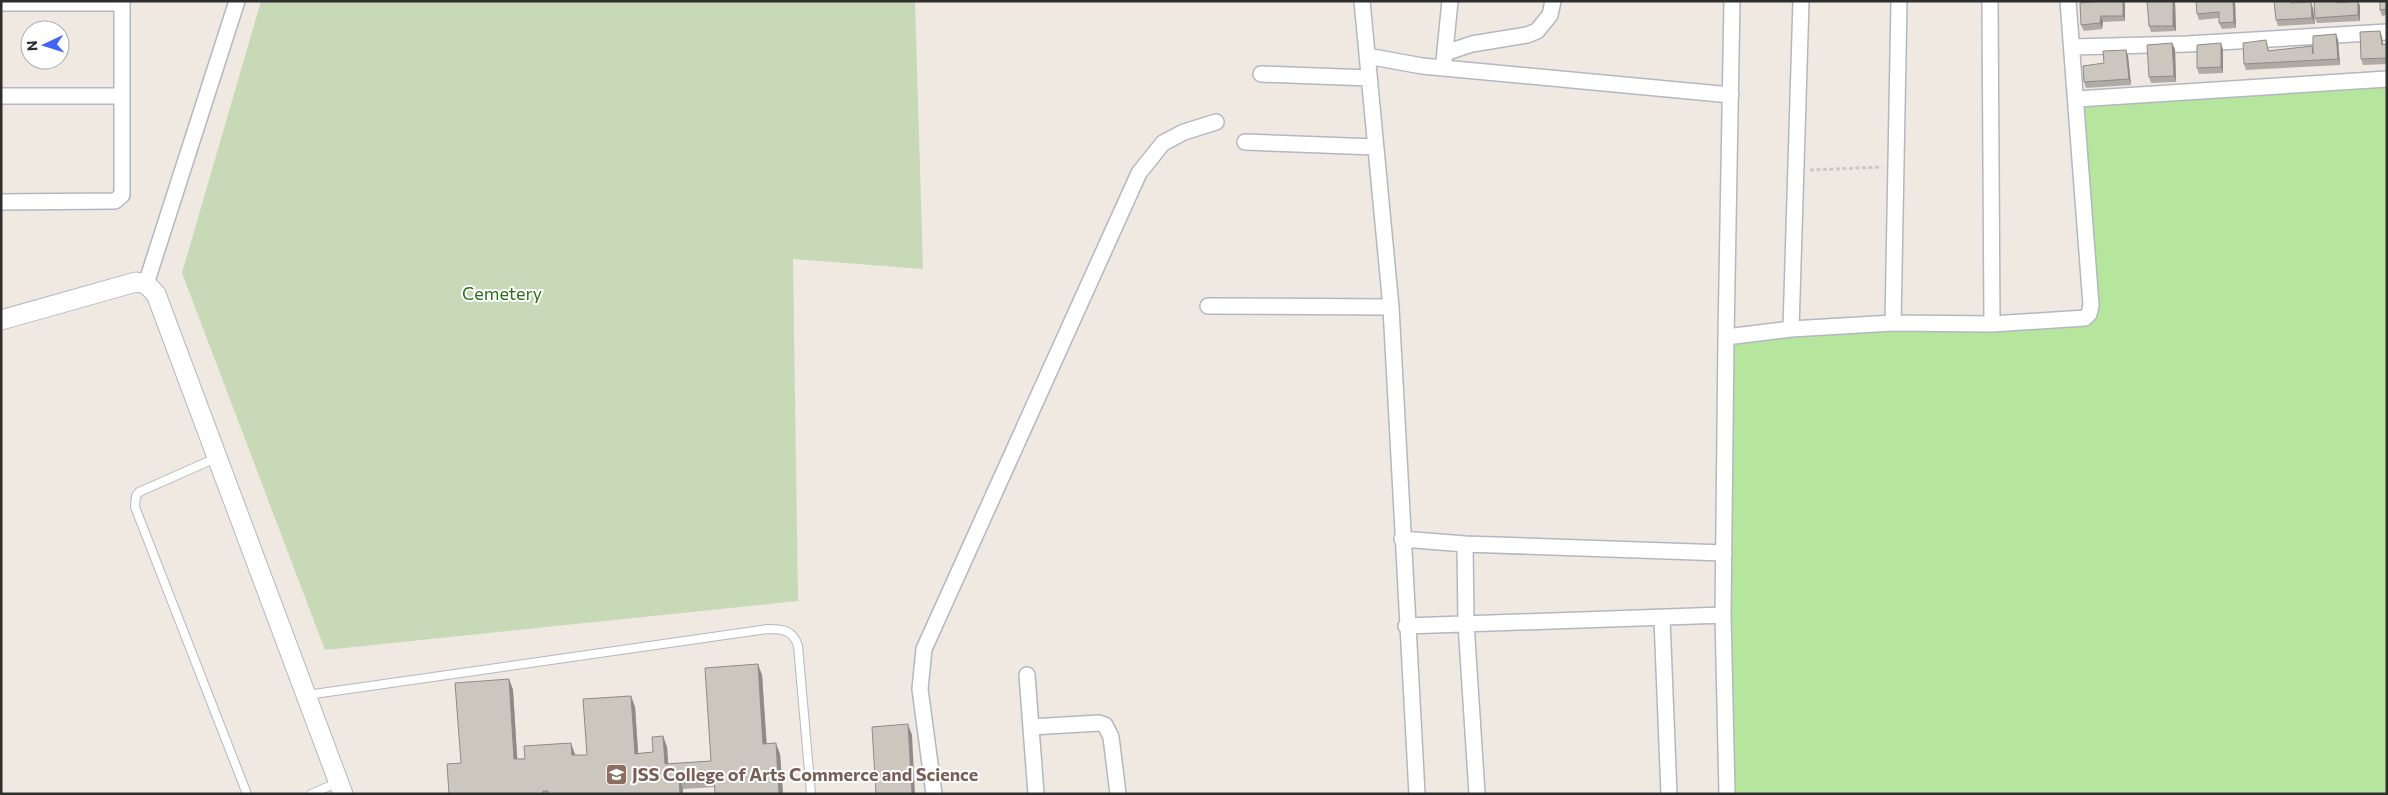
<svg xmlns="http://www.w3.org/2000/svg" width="2388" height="795" viewBox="0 0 2388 795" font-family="Commissioner,sans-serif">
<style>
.green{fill:#b6e59e}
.cemetery{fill:#c8d9b8}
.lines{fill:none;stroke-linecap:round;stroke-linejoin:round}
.service-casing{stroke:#b4b7c1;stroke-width:10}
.minor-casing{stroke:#b4b7c1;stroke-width:18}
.tertiary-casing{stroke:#b4b7c1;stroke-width:21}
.path{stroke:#c9c9c9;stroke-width:3;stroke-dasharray:4 2.5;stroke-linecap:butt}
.service{stroke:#fff;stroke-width:8}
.minor{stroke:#fff;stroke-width:15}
.tertiary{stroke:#fff;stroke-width:19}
.wall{fill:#afaba4}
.shaded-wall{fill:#8e8b86}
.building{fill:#cbc7bf;stroke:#8e8b86}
.labels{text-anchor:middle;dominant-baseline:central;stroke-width:4;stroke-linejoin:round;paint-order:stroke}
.park-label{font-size:18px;fill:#2c6e1b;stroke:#fff}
.education-label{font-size:18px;font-weight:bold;fill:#785e54;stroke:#fff;text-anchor:start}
</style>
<rect width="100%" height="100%" fill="#efe9e1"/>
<!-- green -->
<path class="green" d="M 2387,82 L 2387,794 L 1729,794 L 1726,337 L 2089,314 L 2083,105 Z"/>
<!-- cemetery -->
<path class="cemetery" d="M 261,1 L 915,1 L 923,269 L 793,259 L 798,601 L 325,650 L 182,273 Z"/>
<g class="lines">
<defs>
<path id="service" d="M 216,458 L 139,492 L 136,496 L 135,507 L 247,794
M 307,695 L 768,629 C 783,629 793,630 798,646 L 811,794
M 311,794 L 339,782"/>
<path id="minor" d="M 1362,1 L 1391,307 L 1417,794
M 1990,1 L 1992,324
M 1,3 L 122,3
M 2072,47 L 2187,44 L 2387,32
M 1445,53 L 1472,44 L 1527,35 L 1537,31 L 1550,15 L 1553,1
M 1367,56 L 1422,66 L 1731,95
M 1444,61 L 1450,1
M 1261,74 L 1369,78
M 1,96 L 121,96
M 2077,99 L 2387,79
M 1245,142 L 1375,147
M 1,202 L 115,201 L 122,195 L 122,1
M 146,284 L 237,1
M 1208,306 L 1391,307
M 1893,323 L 1899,1
M 1791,329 L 1801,1
M 1726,337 L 1791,329 L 1893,323 L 1992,324 L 2085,318 L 2089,314 L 2091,305 L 2068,1
M 1402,539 L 1465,544 L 1724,553
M 1465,544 L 1466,623 L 1477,794
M 1662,619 L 1669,794
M 1406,626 L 1723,615
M 1027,675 L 1036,794
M 1031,727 L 1099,723 L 1105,725 L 1111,737 L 1118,794
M 934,794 L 920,689 L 924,649 L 1139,173 L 1163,143 L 1184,132 L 1216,122
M 1727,794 L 1723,615 L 1726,337 L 1732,1"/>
<path id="tertiary" d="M 1,320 L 136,282 L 146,284 L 156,294 L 343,794"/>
</defs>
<!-- service casing -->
<use href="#service" class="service-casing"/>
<!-- minor casing -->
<use href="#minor" class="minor-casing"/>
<!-- tertiary casing -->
<use href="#tertiary" class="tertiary-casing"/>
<!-- path -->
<path class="path" d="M 1810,170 L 1882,167"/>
<!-- service -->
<use href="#service" class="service"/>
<!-- minor -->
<use href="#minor" class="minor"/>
<!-- tertiary -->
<use href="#tertiary" class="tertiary"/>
</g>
<!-- wall -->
<path class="wall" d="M 2101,1 L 2124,1 L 2125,5 L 2125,21 L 2103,22 L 2102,29 L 2084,31 L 2081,25 Z
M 2175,1 L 2176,31 L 2151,32 L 2149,26 Z
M 2196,1 L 2235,1 L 2236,28 L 2222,29 L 2219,23 L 2219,18 L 2199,20 L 2197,14 Z
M 2274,1 L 2292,1 L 2293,3 L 2313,8 L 2315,24 L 2278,26 L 2276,20 Z
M 2358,1 L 2360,6 L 2360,21 L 2317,23 L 2315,18 L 2339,3 Z
M 2387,1 L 2387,15 L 2382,16 L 2380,10 Z
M 2380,31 L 2382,37 L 2383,45 L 2387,44 L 2387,64 L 2363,65 L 2361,59 Z
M 2336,34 L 2338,40 L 2340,65 L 2246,70 L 2244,64 L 2266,40 L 2269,51 L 2312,46 L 2313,49 Z
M 2172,43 L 2175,49 L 2176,82 L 2151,83 L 2149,77 Z
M 2223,49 L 2223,73 L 2199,74 L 2197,68 Z
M 2126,50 L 2128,56 L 2131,85 L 2086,88 L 2084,82 L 2104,63 Z
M 762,675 L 767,744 L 780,754 L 783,794 L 715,794 L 715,787 L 683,789 L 683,794 L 449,794 L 461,763 L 509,679 L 513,690 L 517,759 L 587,755 L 631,696 L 635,707 L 638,753 L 653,752 L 663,736 L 667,747 L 668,764 L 711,761 Z"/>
<!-- shaded-wall -->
<path class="shaded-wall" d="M 2123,1 L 2124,1 L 2125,5 L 2125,21 L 2123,16 Z
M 2173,1 L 2175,1 L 2176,31 L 2173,26 Z
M 2233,1 L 2235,1 L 2236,28 L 2234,22 Z
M 2358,1 L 2360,6 L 2360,21 L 2358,15 Z
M 2311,2 L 2313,8 L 2315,24 L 2312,18 Z
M 2101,16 L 2103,22 L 2102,29 L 2100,23 Z
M 2380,31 L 2382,37 L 2384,50 L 2382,45 Z
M 2336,34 L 2338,40 L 2340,65 L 2338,59 Z
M 2172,43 L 2175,49 L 2176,82 L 2174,76 Z
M 2221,43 L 2223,49 L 2223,73 L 2221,67 Z
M 2126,50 L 2128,56 L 2131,85 L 2129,79 Z
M 758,664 L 762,675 L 767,755 L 763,744 Z
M 509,679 L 513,690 L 518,770 L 514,759 Z
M 631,696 L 635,707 L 639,765 L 635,754 Z
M 908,724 L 912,735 L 915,794 L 912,794 Z
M 663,736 L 667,747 L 669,775 L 665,764 Z
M 571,743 L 575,754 L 576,766 L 572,755 Z
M 776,743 L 780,754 L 783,794 L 779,794 Z
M 679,778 L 683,789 L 683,794 L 680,794 Z"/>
<!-- building -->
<path class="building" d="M 2101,1 L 2123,1 L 2123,16 L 2101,16 L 2100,23 L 2081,25 L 2080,3 Z
M 2147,1 L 2173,1 L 2173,26 L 2149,26 Z
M 2196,1 L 2233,1 L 2234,22 L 2219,23 L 2219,12 L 2197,14 Z
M 2274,1 L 2291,1 L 2291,3 L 2311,2 L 2312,18 L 2276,20 Z
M 2314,1 L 2337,1 L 2337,3 L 2358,1 L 2358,15 L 2315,18 Z
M 2380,1 L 2387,1 L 2387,9 L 2380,10 Z
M 2380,31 L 2382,45 L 2387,44 L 2387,58 L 2361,59 L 2360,32 Z
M 2336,34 L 2338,59 L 2244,64 L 2243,43 L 2266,40 L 2268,51 L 2312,46 L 2313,54 L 2313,36 Z
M 2172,43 L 2174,76 L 2149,77 L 2147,45 Z
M 2221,43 L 2221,67 L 2197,68 L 2197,45 Z
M 2126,50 L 2129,79 L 2084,82 L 2083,66 L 2104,63 L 2103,51 Z
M 758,664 L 763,744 L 776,743 L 779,794 L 715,794 L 714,775 L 679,778 L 680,794 L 548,794 L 548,791 L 543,791 L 543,794 L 449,794 L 447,764 L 461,763 L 455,683 L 509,679 L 514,759 L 525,759 L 524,746 L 571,743 L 572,755 L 587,755 L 583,699 L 631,696 L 635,754 L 653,752 L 652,737 L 663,736 L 665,764 L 711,761 L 705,668 Z
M 908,724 L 912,794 L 876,794 L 872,727 Z"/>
<!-- icons -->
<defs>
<symbol id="university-square" viewBox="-11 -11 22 22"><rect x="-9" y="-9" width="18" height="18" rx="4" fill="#8d6e63" stroke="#fff"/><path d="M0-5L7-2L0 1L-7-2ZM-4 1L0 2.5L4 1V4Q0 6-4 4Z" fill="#fff"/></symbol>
</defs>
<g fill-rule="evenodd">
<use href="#university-square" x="604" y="762" width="25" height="25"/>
</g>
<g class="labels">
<!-- park labels -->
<g class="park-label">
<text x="502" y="293">Cemetery</text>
</g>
<!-- education labels -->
<g class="education-label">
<text x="632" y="774">JSS College of Arts Commerce and Science</text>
</g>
</g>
<!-- border -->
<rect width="2388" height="795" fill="none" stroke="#2e2e2e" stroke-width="5"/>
<!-- north arrow -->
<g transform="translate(45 45) rotate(266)"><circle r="24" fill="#ffffff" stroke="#ababab"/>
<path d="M0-4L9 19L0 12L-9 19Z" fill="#4264fb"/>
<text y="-8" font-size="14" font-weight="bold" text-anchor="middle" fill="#2e2e2e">N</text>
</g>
</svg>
